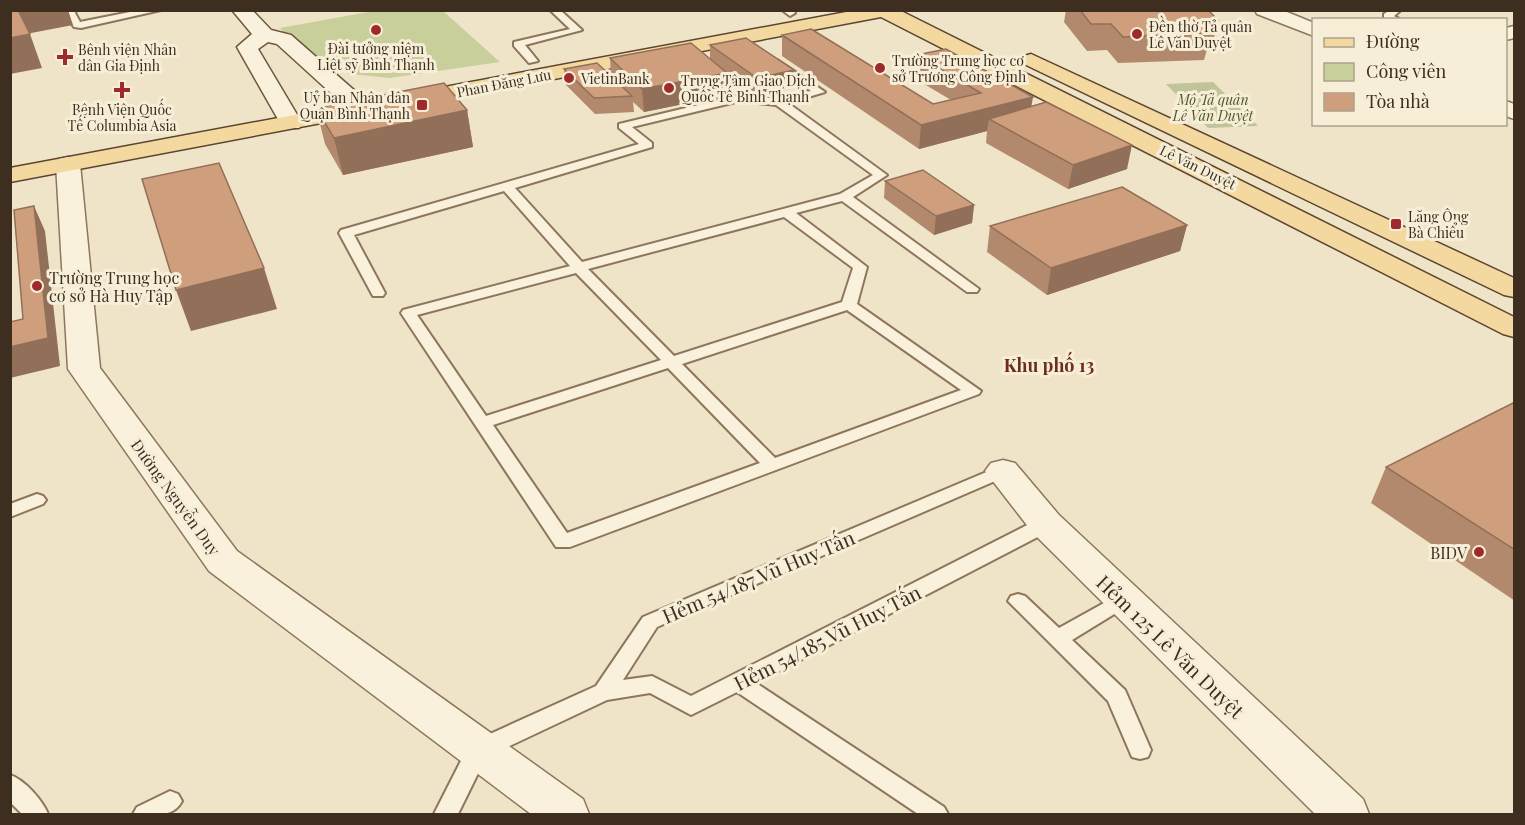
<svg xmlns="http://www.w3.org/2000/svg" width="1525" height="825" viewBox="0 0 1525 825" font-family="'Playfair Display',serif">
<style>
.green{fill:#c9cf9b}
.cemetery{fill:#bfc49a}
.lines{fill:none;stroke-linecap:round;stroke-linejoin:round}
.lane-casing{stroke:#8d765c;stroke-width:4}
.street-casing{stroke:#8d765c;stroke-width:3}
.secondary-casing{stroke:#6f573f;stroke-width:3}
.primary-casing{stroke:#5b4430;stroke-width:3}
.lane{fill:#faf1dc;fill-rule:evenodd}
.street{fill:#faf1dc;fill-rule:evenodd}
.secondary{fill:#faf1dc;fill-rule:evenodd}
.primary{fill:#f3d9a0;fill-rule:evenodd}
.wall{fill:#b2896c}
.shaded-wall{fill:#916f58}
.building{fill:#cf9f7d;stroke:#916f58;stroke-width:1.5}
.poi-dot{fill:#9e2a2b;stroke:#f7eed8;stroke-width:2}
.labels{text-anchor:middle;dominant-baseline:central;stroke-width:6;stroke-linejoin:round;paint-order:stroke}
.far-poi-label{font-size:14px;fill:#3d2e20;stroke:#f7eed8;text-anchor:start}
.far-street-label{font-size:14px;fill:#3d2e20;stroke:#f7eed8}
.far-park-label{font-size:14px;font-style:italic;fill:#4d5a26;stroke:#f7eed8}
.poi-label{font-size:16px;fill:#3d2e20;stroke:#f7eed8;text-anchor:start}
.street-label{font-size:16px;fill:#3d2e20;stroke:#f7eed8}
.neighbourhood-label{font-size:18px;font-weight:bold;fill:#6b2e1e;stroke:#f7eed8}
.near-street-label{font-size:20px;fill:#3d2e20;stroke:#f7eed8}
</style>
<rect width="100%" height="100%" fill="#f0e4c8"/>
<!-- green -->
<path class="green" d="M 374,11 L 443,11 L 500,62 L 390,78 L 350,74 L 307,60 L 280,28 Z"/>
<!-- cemetery -->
<path class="cemetery" d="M 1213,82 L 1258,126 L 1208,128 L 1166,84 Z"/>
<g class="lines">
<defs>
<path id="lane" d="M 67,10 L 76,10 L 75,13 L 80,22 L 140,10 L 161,10 L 81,28 L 74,27 L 65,13 Z
M 550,10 L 560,10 L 582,30 L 525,45 L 538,61 L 529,63 L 514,46 L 514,42 L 570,29 Z
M 782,10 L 793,10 L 795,13 L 790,16 Z
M 1390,10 L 1401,10 L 1394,16 L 1401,20 L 1384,18 L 1384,14 Z
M 777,60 L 825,92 L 788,103 L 887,175 L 853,197 L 979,289 L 977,292 L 967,292 L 842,201 L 796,213 L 867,267 L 857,304 L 981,391 L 979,394 L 570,547 L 556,547 L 401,313 L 403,310 L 570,266 L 504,191 L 354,235 L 385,293 L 383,296 L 373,296 L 339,233 L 341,230 L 639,144 L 619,128 L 619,124 L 740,95 L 779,99 L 811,91 L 773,65 L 772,63 ZM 740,101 L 776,105 L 873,175 L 840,194 L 582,262 L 515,188 L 652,147 L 652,143 L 632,127 ZM 784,217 L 853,268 L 842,302 L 674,356 L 588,269 ZM 576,273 L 661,360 L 486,416 L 417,315 ZM 847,310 L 961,390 L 775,458 L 682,364 ZM 668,368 L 760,463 L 567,533 L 493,425 Z
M 1003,465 L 1012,471 L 1009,475 L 657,627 L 623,680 L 652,676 L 691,696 L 1039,519 L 1053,519 L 1055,524 L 1053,529 L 756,683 L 944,807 L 948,814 L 918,814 L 737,692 L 691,715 L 650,693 L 607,700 L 486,757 L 458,814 L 434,814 L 470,743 L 596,686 L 643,617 Z
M 37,494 L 43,496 L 46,500 L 43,504 L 10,517 L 10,504 Z
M 1122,593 L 1129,595 L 1132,600 L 1129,605 L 1072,640 L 1125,690 L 1151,750 L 1148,757 L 1140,759 L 1132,757 L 1108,701 L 1008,601 L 1011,596 L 1018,594 L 1025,596 L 1059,628 Z
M 10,775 C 25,780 43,801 48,814 L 22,814 L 10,802 Z
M 170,791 L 178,794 L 182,801 C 173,819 151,814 133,814 L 137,807 Z"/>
<path id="street" d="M 1255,10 L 1282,10 L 1314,23 L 1314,36 L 1257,14 Z
M 1514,26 L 1514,38 L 1506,40 L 1506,28 Z
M 1506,101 L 1514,104 L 1514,119 L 1506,116 Z
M 68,157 L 77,159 L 80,164 L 100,368 L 237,551 L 583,799 L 589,814 L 531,814 L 209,571 L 68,369 L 56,164 L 59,159 Z
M 1003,460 L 1015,463 L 1059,515 L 1363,799 L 1369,814 L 1315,814 L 1033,533 L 985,471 L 991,463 Z"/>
<path id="secondary" d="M 232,10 L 252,10 L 271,30 L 291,35 L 371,105 L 374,110 L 371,115 L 355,115 L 277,44 L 268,42 L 258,49 L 302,123 L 299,128 L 283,128 L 237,47 L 252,34 Z"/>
<path id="primary" d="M 857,10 L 899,10 L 1514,317 L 1514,337 L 1503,334 L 881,17 L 10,182 L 10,168 Z
M 1031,54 L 1514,278 L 1514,297 L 1504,295 L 1024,64 L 1021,60 L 1024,56 Z"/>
</defs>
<!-- lane casing -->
<use href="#lane" class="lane-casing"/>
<!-- street casing -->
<use href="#street" class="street-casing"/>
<!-- secondary casing -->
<use href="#secondary" class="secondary-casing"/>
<!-- primary casing -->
<use href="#primary" class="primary-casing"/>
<!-- lane -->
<use href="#lane" class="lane"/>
<!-- street -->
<use href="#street" class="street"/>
<!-- secondary -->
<use href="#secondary" class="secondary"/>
<!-- primary -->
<use href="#primary" class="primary"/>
</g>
<!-- wall -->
<path class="wall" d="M 1066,10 L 1208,10 L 1218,20 L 1212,46 L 1208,46 L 1204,60 L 1118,63 L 1107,50 L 1087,51 L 1064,22 Z
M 782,35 L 933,104 L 951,100 L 914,78 L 916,55 L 1031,107 L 1127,169 L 1068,189 L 986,143 L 987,131 L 919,149 L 782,56 Z
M 710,45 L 794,70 L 794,86 L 757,94 L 727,73 L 728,95 L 644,112 L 633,102 L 634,112 L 595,114 L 566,85 L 564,69 L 611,76 L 610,58 L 710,59 Z
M 316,108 L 467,110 L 473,147 L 343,175 L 325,144 Z
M 885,181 L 974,205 L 972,223 L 934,235 L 884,198 Z
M 1187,225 L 1180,251 L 1047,295 L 987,252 L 990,226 Z
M 1515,402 L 1515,601 L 1371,503 L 1386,467 Z"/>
<!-- shaded-wall -->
<path class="shaded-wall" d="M 17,10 L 68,10 L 73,25 L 26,34 Z
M 30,34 L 42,68 L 10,74 L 10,38 Z
M 794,70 L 794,86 L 757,94 L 757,78 Z
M 727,73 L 728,95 L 644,112 L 642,89 Z
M 1033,97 L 1029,120 L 989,119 L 987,131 L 919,149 L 921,125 Z
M 467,110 L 473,147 L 343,175 L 334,138 Z
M 1132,145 L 1127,169 L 1068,189 L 1073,165 Z
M 974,205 L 972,223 L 934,235 L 936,216 Z
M 34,206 L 45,231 L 60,366 L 10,378 L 10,347 L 48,338 Z
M 1187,225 L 1180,251 L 1047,295 L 1051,268 Z
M 264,268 L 277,309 L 191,331 L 176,290 Z"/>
<!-- building -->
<path class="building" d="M 10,10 L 18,10 L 30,34 L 10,38 Z
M 1080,10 L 1208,10 L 1218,20 L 1198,21 L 1211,33 L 1123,37 L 1111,24 L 1091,24 Z
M 811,29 L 933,104 L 981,93 L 916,55 L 946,49 L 1033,97 L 921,125 L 782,35 Z
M 746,38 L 794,70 L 757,78 L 710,45 Z
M 691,43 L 727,73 L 642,89 L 610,58 Z
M 597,63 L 632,96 L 594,98 L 564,69 Z
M 444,83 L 467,110 L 334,138 L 316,108 Z
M 1046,102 L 1132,145 L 1073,165 L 989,119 Z
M 219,163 L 264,268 L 176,290 L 142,179 Z
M 923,170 L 974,205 L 936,216 L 885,181 Z
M 1122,187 L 1187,225 L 1051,268 L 990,226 Z
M 34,206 L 48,338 L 10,347 L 10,322 L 23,319 L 14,210 Z
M 1515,402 L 1515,550 L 1386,467 Z"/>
<!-- markers -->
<g class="poi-dot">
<circle cx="376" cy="30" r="6"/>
<circle cx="1137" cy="34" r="6"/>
<path d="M62 48h6v6h6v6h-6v6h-6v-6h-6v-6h6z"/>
<circle cx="880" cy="68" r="6"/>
<circle cx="569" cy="78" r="6"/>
<circle cx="669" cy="88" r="6"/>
<path d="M119 81h6v6h6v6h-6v6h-6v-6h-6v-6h6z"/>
<rect x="416" y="99" width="12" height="12" rx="3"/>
<rect x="1390" y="218" width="12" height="12" rx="3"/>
<circle cx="37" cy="286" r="6"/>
<circle cx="1479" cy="552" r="6"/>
</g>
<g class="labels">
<!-- far-poi labels -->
<g class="far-poi-label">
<text x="1149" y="26">Đền thờ Tả quân<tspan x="1149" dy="16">Lê Văn Duyệt</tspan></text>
<text x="376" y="48" text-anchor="middle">Đài tưởng niệm<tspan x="376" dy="16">Liệt sỹ Bình Thạnh</tspan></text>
<text x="78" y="49">Bệnh viện Nhân<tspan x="78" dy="16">dân Gia Định</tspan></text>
<text x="892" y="60">Trường Trung học cơ<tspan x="892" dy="16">sở Trương Công Định</tspan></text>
<text x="581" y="78">VietinBank</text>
<text x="681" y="80">Trung Tâm Giao Dịch<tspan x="681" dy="16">Quốc Tế Binh Thạnh</tspan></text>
<text x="410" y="97" text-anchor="end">Uỷ ban Nhân dân<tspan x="410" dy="16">Quận Bình Thạnh</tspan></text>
<text x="122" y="109" text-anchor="middle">Bệnh Viện Quốc<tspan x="122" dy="16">Tế Columbia Asia</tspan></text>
<text x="1408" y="216">Lăng Ông<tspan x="1408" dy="16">Bà Chiểu</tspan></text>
</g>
<!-- far-street labels -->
<g class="far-street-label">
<text transform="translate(504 83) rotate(-11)">Phan Đăng Lưu</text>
<text transform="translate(1198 167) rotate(26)">Lê Văn Duyệt</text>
</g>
<!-- far-park labels -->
<g class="far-park-label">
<text x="1213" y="99">Mộ Tả quân<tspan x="1213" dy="16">Lê Văn Duyệt</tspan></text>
</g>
<!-- poi labels -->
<g class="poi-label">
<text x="49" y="277">Trường Trung học<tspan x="49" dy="18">cơ sở Hà Huy Tập</tspan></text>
<text x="1467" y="552" text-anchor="end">BIDV</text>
</g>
<!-- street labels -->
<g class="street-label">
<text transform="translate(176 497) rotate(54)">Đường Nguyễn Duy</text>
</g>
<!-- neighbourhood labels -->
<g class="neighbourhood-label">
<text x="1049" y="365">Khu phố 13</text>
</g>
<!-- near-street labels -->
<g class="near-street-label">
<text transform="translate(758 576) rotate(-23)">Hẻm 54/187 Vũ Huy Tấn</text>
<text transform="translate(827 637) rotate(-27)">Hẻm 54/185 Vũ Huy Tấn</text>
<text transform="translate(1171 646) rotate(44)">Hẻm 125 Lê Văn Duyệt</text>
</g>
</g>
<!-- border -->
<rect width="1525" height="825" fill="none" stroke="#3d2e20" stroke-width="24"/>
<!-- legend -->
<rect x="1312" y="18" width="195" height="108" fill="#f7eed8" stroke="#ada18e" stroke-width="1.5"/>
<rect x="1324" y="38" width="30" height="9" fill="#f3d9a0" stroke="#ada18e" stroke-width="1.5"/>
<text x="1366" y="48" font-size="18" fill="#3d2e20">Đường</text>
<rect x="1324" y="63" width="30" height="18" fill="#c9cf9b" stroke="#ada18e" stroke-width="1.5"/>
<text x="1366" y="78" font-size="18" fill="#3d2e20">Công viên</text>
<rect x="1324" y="93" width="30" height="18" fill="#cf9f7d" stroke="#ada18e" stroke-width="1.5"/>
<text x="1366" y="108" font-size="18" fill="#3d2e20">Tòa nhà</text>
</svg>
